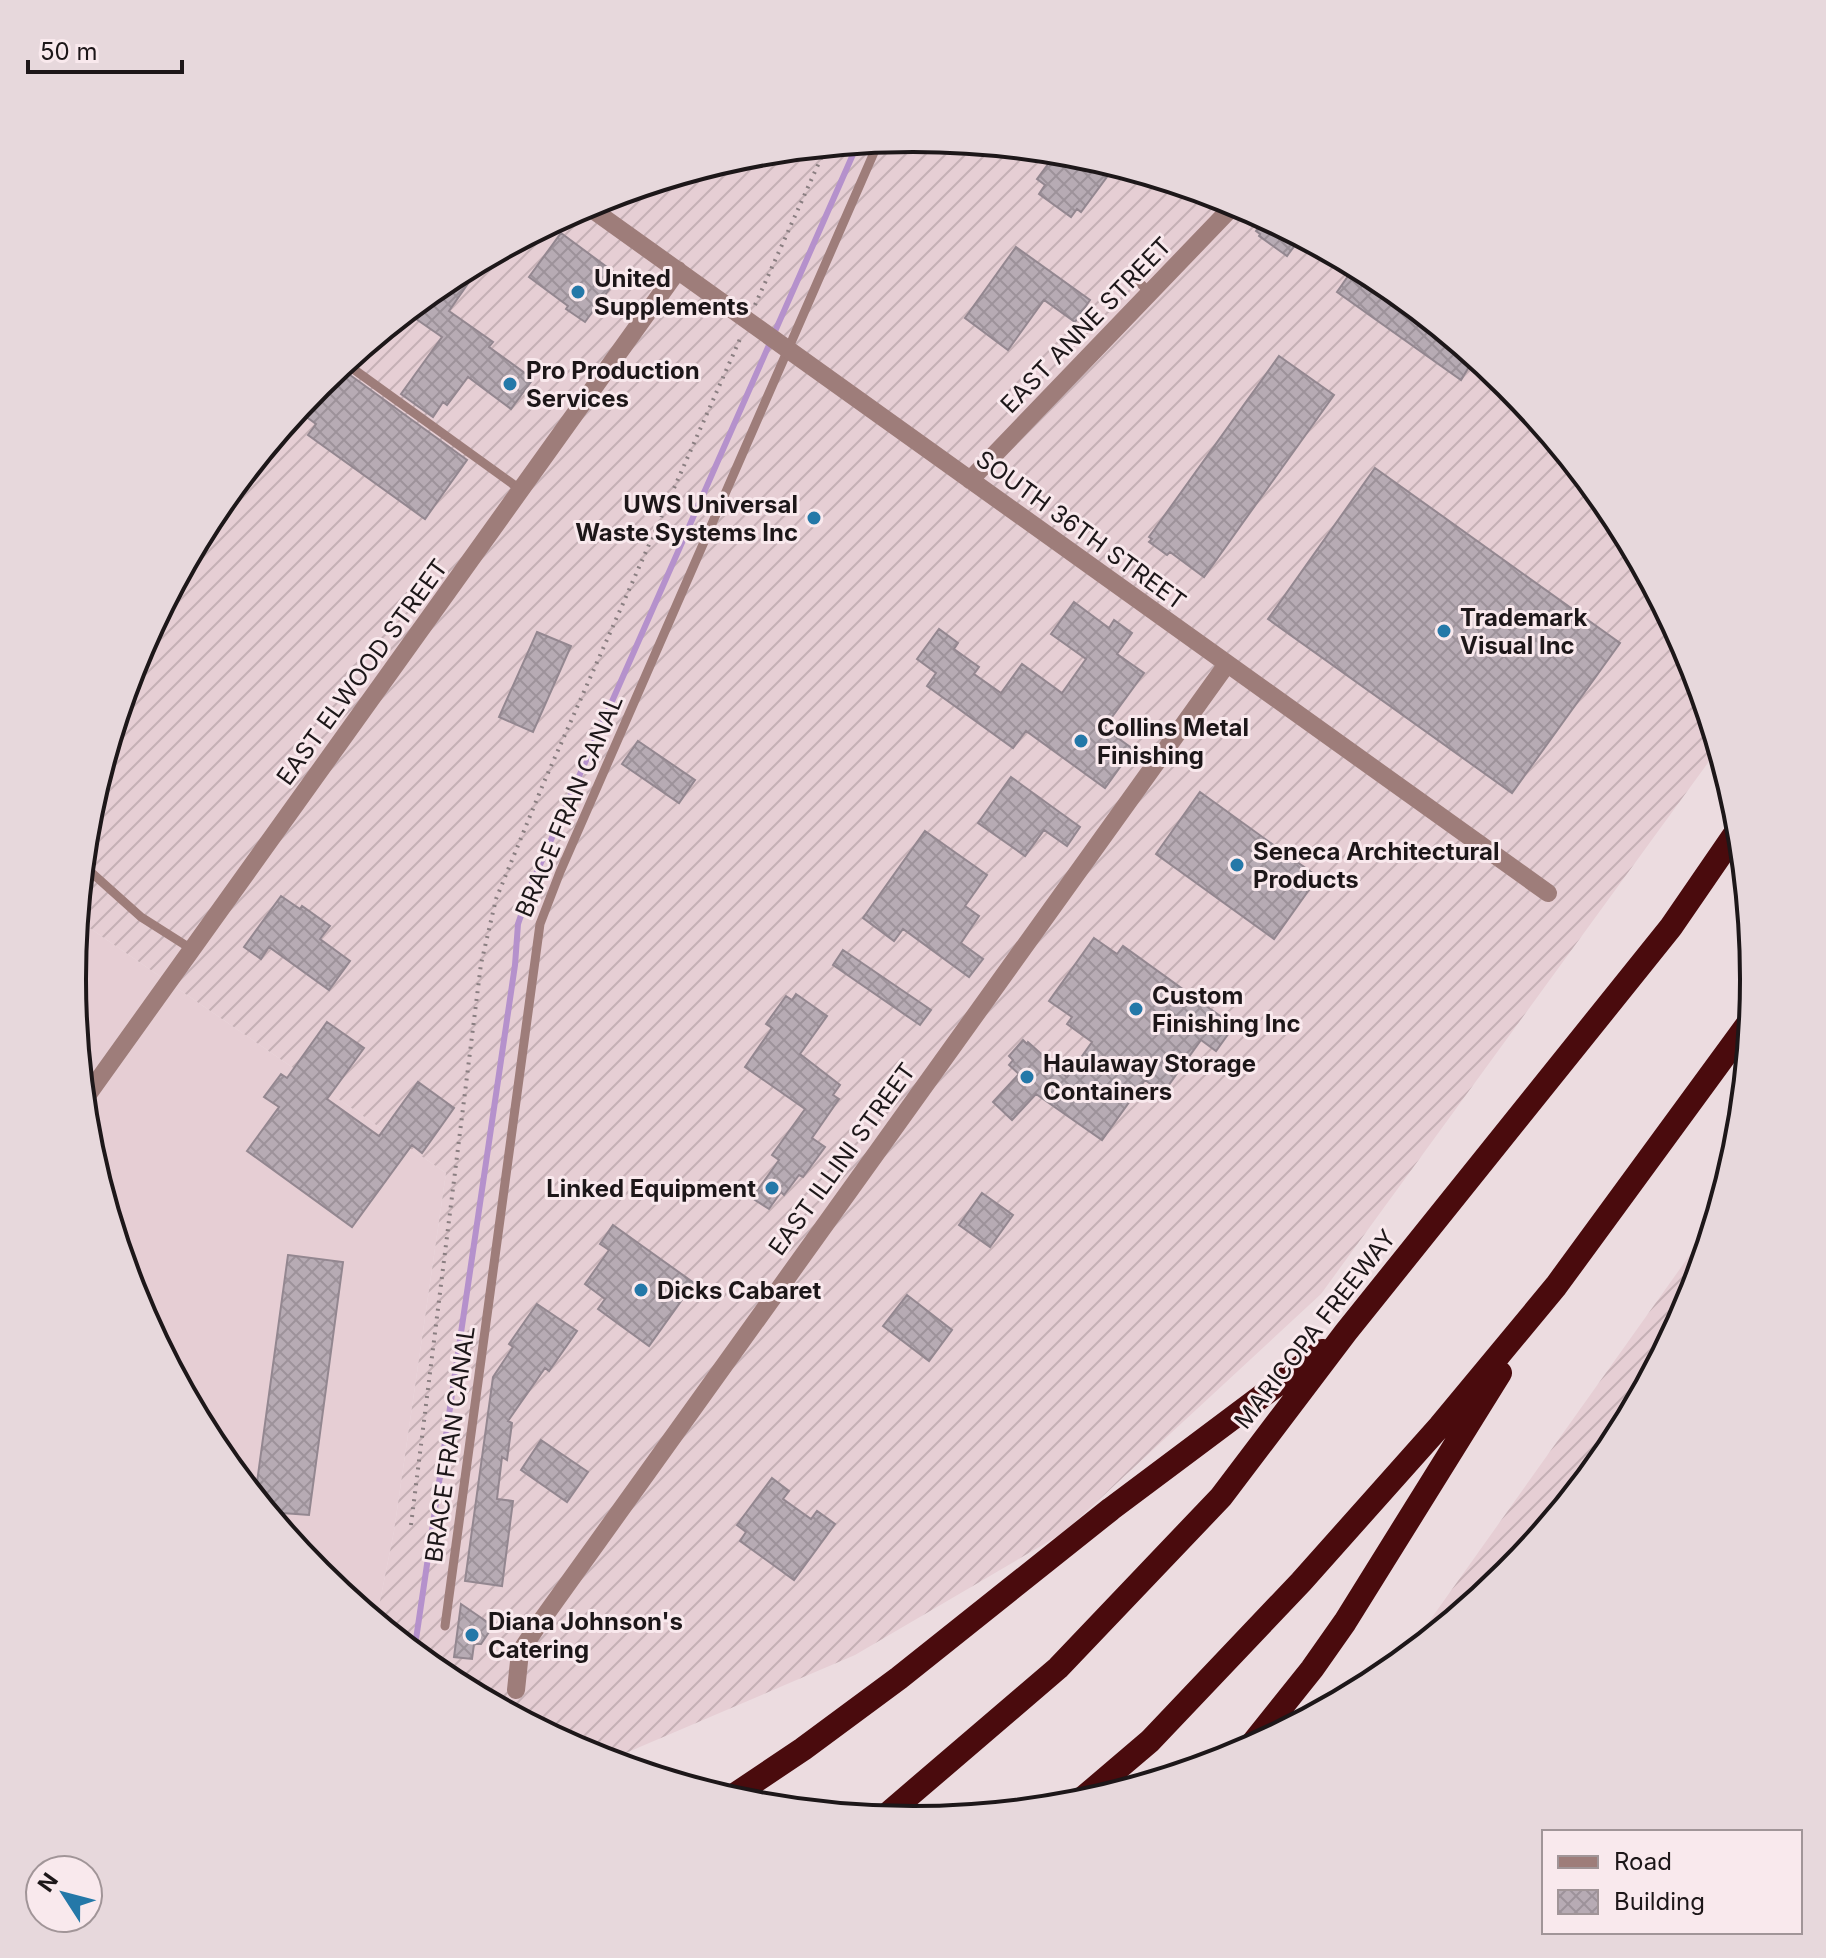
<svg xmlns="http://www.w3.org/2000/svg" width="1826" height="1958" viewBox="0 0 1826 1958" font-family="Inter,sans-serif">
<style>
.built{fill:#e6ced4}
.industrial{fill:url(#industrial-furrows)}
.lines{fill:none;stroke-linecap:round;stroke-linejoin:round}
.stream{stroke:#b591cc;stroke-width:6}
.building{fill:url(#building-cross-hatch);stroke:#938790;stroke-width:2}
.path{stroke:#8a7e81;stroke-width:4;stroke-dasharray:2 6;stroke-linecap:butt}
.lane{stroke:#9e7d7a;stroke-width:9}
.street{stroke:#9e7d7a;stroke-width:18}
.highway{stroke:#4a0b0d;stroke-width:24}
.poi-dot{fill:#2478a8;stroke:#f9e9ed;stroke-width:3}
.labels{text-anchor:middle;dominant-baseline:central;stroke-width:6;stroke-linejoin:round;paint-order:stroke}
.poi-label{font-size:24px;font-weight:bold;fill:#1d1719;stroke:#f9e9ed;text-anchor:start}
.street-label{font-size:24px;fill:#1d1719;stroke:#f9e9ed}
.rim{fill:none;stroke:#1d1719;stroke-width:4}
</style>
<defs>
<pattern id="industrial-furrows" width="10" height="10" patternUnits="userSpaceOnUse" patternTransform="scale(2)"><rect width="10" height="10" fill="#e6ced4"/><path d="M-1 1l2-2M0 10L10 0M9 11l2-2" fill="none" stroke="#c5b0b5"/></pattern>
<pattern id="building-cross-hatch" width="8" height="8" patternUnits="userSpaceOnUse" patternTransform="scale(2)"><rect width="8" height="8" fill="#b7abb4"/><path d="M0 0l8 8M0 8l8-8" fill="none" stroke="#9d929a"/></pattern>
</defs>
<rect width="100%" height="100%" fill="#ecdce0"/>
<!-- built -->
<path class="built" d="M 78,920 L 446,1173 L 394,1531 L 376,1621 L 318,1573 L 213,1446 L 136,1300 L 88,1143 L 72,979 Z"/>
<!-- industrial -->
<path class="industrial" d="M 913,138 L 1078,154 L 1235,202 L 1381,280 L 1508,385 L 1613,512 L 1690,658 L 1718,749 L 1321,1294 L 1063,1533 L 855,1655 L 607,1761 L 591,1756 L 445,1678 L 376,1621 L 394,1531 L 446,1173 L 78,920 L 88,814 L 136,657 L 214,511 L 319,384 L 446,279 L 592,202 L 749,154 Z
M 1714,1221 L 1690,1301 L 1612,1447 L 1507,1574 L 1401,1661 Z"/>
<g class="lines">
<!-- stream -->
<path class="stream" d="M 414,1653 L 515,965 L 518,924 L 532,883 L 858,143"/>
</g>
<!-- building -->
<path class="building" d="M 1057,152 L 1078,154 L 1115,166 L 1081,212 L 1077,209 L 1071,217 L 1039,194 L 1045,185 L 1037,179 Z
M 1265,218 L 1301,237 L 1287,256 L 1259,236 L 1260,234 L 1256,231 Z
M 561,233 L 619,276 L 585,322 L 566,309 L 568,306 L 529,277 Z
M 1016,247 L 1090,300 L 1075,322 L 1044,300 L 1008,350 L 965,318 Z
M 485,259 L 449,311 L 493,342 L 489,347 L 533,379 L 511,409 L 468,377 L 447,405 L 443,402 L 433,417 L 401,394 L 442,337 L 409,314 L 416,304 L 446,279 Z
M 1355,266 L 1381,280 L 1475,357 L 1461,380 L 1337,292 Z
M 1279,356 L 1334,395 L 1204,577 L 1170,552 L 1167,555 L 1149,542 L 1152,539 L 1149,537 Z
M 339,367 L 467,460 L 425,519 L 308,435 L 316,424 L 297,410 L 319,384 Z
M 1375,468 L 1620,643 L 1512,793 L 1268,619 Z
M 1074,602 L 1109,628 L 1114,620 L 1132,633 L 1117,654 L 1144,673 L 1104,728 L 1133,749 L 1105,788 L 1026,731 L 1013,748 L 927,686 L 936,673 L 917,659 L 939,629 L 958,643 L 954,649 L 979,667 L 974,674 L 1001,693 L 1022,664 L 1062,693 L 1086,659 L 1051,634 Z
M 537,632 L 571,646 L 533,732 L 499,717 Z
M 638,741 L 695,780 L 679,803 L 622,764 Z
M 1011,777 L 1080,827 L 1067,846 L 1044,830 L 1025,856 L 978,823 Z
M 1200,792 L 1318,877 L 1274,939 L 1156,854 Z
M 925,831 L 987,875 L 965,906 L 979,916 L 961,943 L 983,959 L 969,977 L 903,929 L 894,941 L 863,918 Z
M 281,896 L 300,909 L 302,906 L 330,926 L 320,939 L 350,961 L 329,990 L 269,947 L 261,959 L 244,947 Z
M 1094,938 L 1117,954 L 1123,946 L 1234,1026 L 1216,1051 L 1201,1040 L 1163,1093 L 1145,1080 L 1102,1140 L 1036,1094 L 1012,1120 L 993,1102 L 1019,1074 L 1009,1065 L 1013,1060 L 1009,1056 L 1023,1040 L 1027,1044 L 1028,1042 L 1067,1077 L 1092,1042 L 1067,1024 L 1072,1017 L 1049,1001 Z
M 843,950 L 931,1010 L 920,1025 L 833,965 Z
M 796,994 L 827,1016 L 800,1054 L 840,1085 L 833,1095 L 839,1099 L 812,1138 L 825,1147 L 803,1177 L 799,1175 L 784,1195 L 781,1192 L 769,1209 L 752,1198 L 779,1160 L 772,1155 L 805,1109 L 745,1067 L 772,1028 L 766,1024 L 786,996 L 792,1000 Z
M 327,1022 L 364,1048 L 327,1099 L 379,1136 L 418,1082 L 454,1108 L 422,1153 L 412,1145 L 352,1227 L 247,1151 L 279,1107 L 264,1097 L 281,1074 L 287,1078 Z
M 982,1193 L 1013,1215 L 990,1247 L 959,1225 Z
M 613,1225 L 694,1283 L 649,1346 L 598,1309 L 605,1299 L 585,1284 L 609,1250 L 600,1244 Z
M 288,1255 L 343,1262 L 309,1515 L 268,1512 L 255,1497 Z
M 907,1295 L 952,1330 L 929,1361 L 883,1326 Z
M 537,1304 L 577,1331 L 549,1371 L 545,1368 L 508,1421 L 512,1423 L 507,1460 L 502,1457 L 497,1499 L 513,1501 L 502,1586 L 465,1581 L 493,1377 L 513,1347 L 509,1344 Z
M 541,1440 L 588,1472 L 567,1502 L 521,1470 Z
M 772,1478 L 789,1491 L 783,1499 L 811,1519 L 817,1511 L 835,1524 L 794,1580 L 740,1541 L 746,1532 L 737,1525 Z
M 461,1604 L 493,1626 L 481,1644 L 474,1644 L 472,1659 L 454,1657 Z"/>
<g class="lines">
<!-- path -->
<path class="path" d="M 755,305 L 826,147
M 411,1525 L 481,964 L 496,899 L 544,782 L 740,339"/>
<!-- lane -->
<path class="lane" d="M 1136,279 L 1150,293
M 345,363 L 521,490
M 83,865 L 141,917 L 193,950
M 445,1626 L 540,924 L 560,872 L 879,141"/>
<!-- street -->
<path class="street" d="M 586,205 L 1548,893
M 970,480 L 1236,203
M 84,1100 L 678,270
M 516,1690 L 520,1652 L 536,1628 L 1227,664"/>
<!-- highway -->
<path class="highway" d="M 1248,1749 L 1312,1669 L 1345,1622 L 1500,1373
M 730,1798 L 803,1749 L 899,1678 L 1111,1509 L 1322,1351
M 1076,1804 L 1150,1741 L 1301,1582 L 1440,1426 L 1556,1286 L 1750,1021
M 884,1817 L 1058,1668 L 1221,1497 L 1346,1332 L 1671,927 L 1739,828"/>
</g>
<!-- markers -->
<g class="poi-dot">
<circle cx="578" cy="292" r="8"/>
<circle cx="510" cy="384" r="8"/>
<circle cx="814" cy="518" r="8"/>
<circle cx="1444" cy="631" r="8"/>
<circle cx="1081" cy="741" r="8"/>
<circle cx="1237" cy="865" r="8"/>
<circle cx="1136" cy="1009" r="8"/>
<circle cx="1027" cy="1077" r="8"/>
<circle cx="772" cy="1188" r="8"/>
<circle cx="641" cy="1290" r="8"/>
<circle cx="472" cy="1635" r="8"/>
</g>
<g class="labels">
<!-- poi labels -->
<g class="poi-label">
<text x="594" y="278">United<tspan x="594" dy="28">Supplements</tspan></text>
<text x="526" y="370">Pro Production<tspan x="526" dy="28">Services</tspan></text>
<text x="798" y="504" text-anchor="end">UWS Universal<tspan x="798" dy="28">Waste Systems Inc</tspan></text>
<text x="1460" y="617">Trademark<tspan x="1460" dy="28">Visual Inc</tspan></text>
<text x="1097" y="727">Collins Metal<tspan x="1097" dy="28">Finishing</tspan></text>
<text x="1253" y="851">Seneca Architectural<tspan x="1253" dy="28">Products</tspan></text>
<text x="1152" y="995">Custom<tspan x="1152" dy="28">Finishing Inc</tspan></text>
<text x="1043" y="1063">Haulaway Storage<tspan x="1043" dy="28">Containers</tspan></text>
<text x="756" y="1188" text-anchor="end">Linked Equipment</text>
<text x="657" y="1290">Dicks Cabaret</text>
<text x="488" y="1621">Diana Johnson's<tspan x="488" dy="28">Catering</tspan></text>
</g>
<!-- street labels -->
<g class="street-label">
<text transform="translate(1086 325) rotate(-46)">EAST ANNE STREET</text>
<text transform="translate(1081 530) rotate(36)">SOUTH 36TH STREET</text>
<text transform="translate(362 672) rotate(-54)">EAST ELWOOD STREET</text>
<text transform="translate(569 806) rotate(-67)">BRACE FRAN CANAL</text>
<text transform="translate(842 1159) rotate(-54)">EAST ILLINI STREET</text>
<text transform="translate(1315 1329) rotate(-52)">MARICOPA FREEWAY</text>
<text transform="translate(450 1444) rotate(-82)">BRACE FRAN CANAL</text>
</g>
</g>
<!-- crop -->
<path d="M0 0H1826V1958H0ZM86 979a827 827 0 1 1 1654 0a827 827 0 1 1-1654 0Z" fill="#e7d8dc" fill-rule="evenodd"/>
<path class="rim" d="M86 979a827 827 0 1 1 1654 0a827 827 0 1 1-1654 0Z"/>
<!-- legend -->
<rect x="1542" y="1830" width="260" height="104" fill="#f9e9ed" stroke="#a19598" stroke-width="2"/>
<rect x="1558" y="1856" width="40" height="12" fill="#9e7d7a" stroke="#a19598" stroke-width="2"/>
<text x="1614" y="1870" font-size="24" fill="#1d1719">Road</text>
<rect x="1558" y="1890" width="40" height="24" fill="url(#building-cross-hatch)" stroke="#a19598" stroke-width="2"/>
<text x="1614" y="1910" font-size="24" fill="#1d1719">Building</text>
<!-- north arrow -->
<g transform="translate(64 1894) rotate(306)"><circle r="38" fill="#f9e9ed" stroke="#a19598" stroke-width="2"/>
<path d="M0-6L14 30L0 20L-14 30Z" fill="#2478a8"/>
<text y="-12" font-size="22" font-weight="bold" text-anchor="middle" fill="#1d1719">N</text>
</g>
<!-- scale -->
<path d="M28 60v12h154v-12" fill="none" stroke="#1d1719" stroke-width="4"/>
<text x="40" y="60" font-size="24" fill="#1d1719" stroke="#f9e9ed" stroke-width="6" paint-order="stroke">50 m</text>
</svg>
